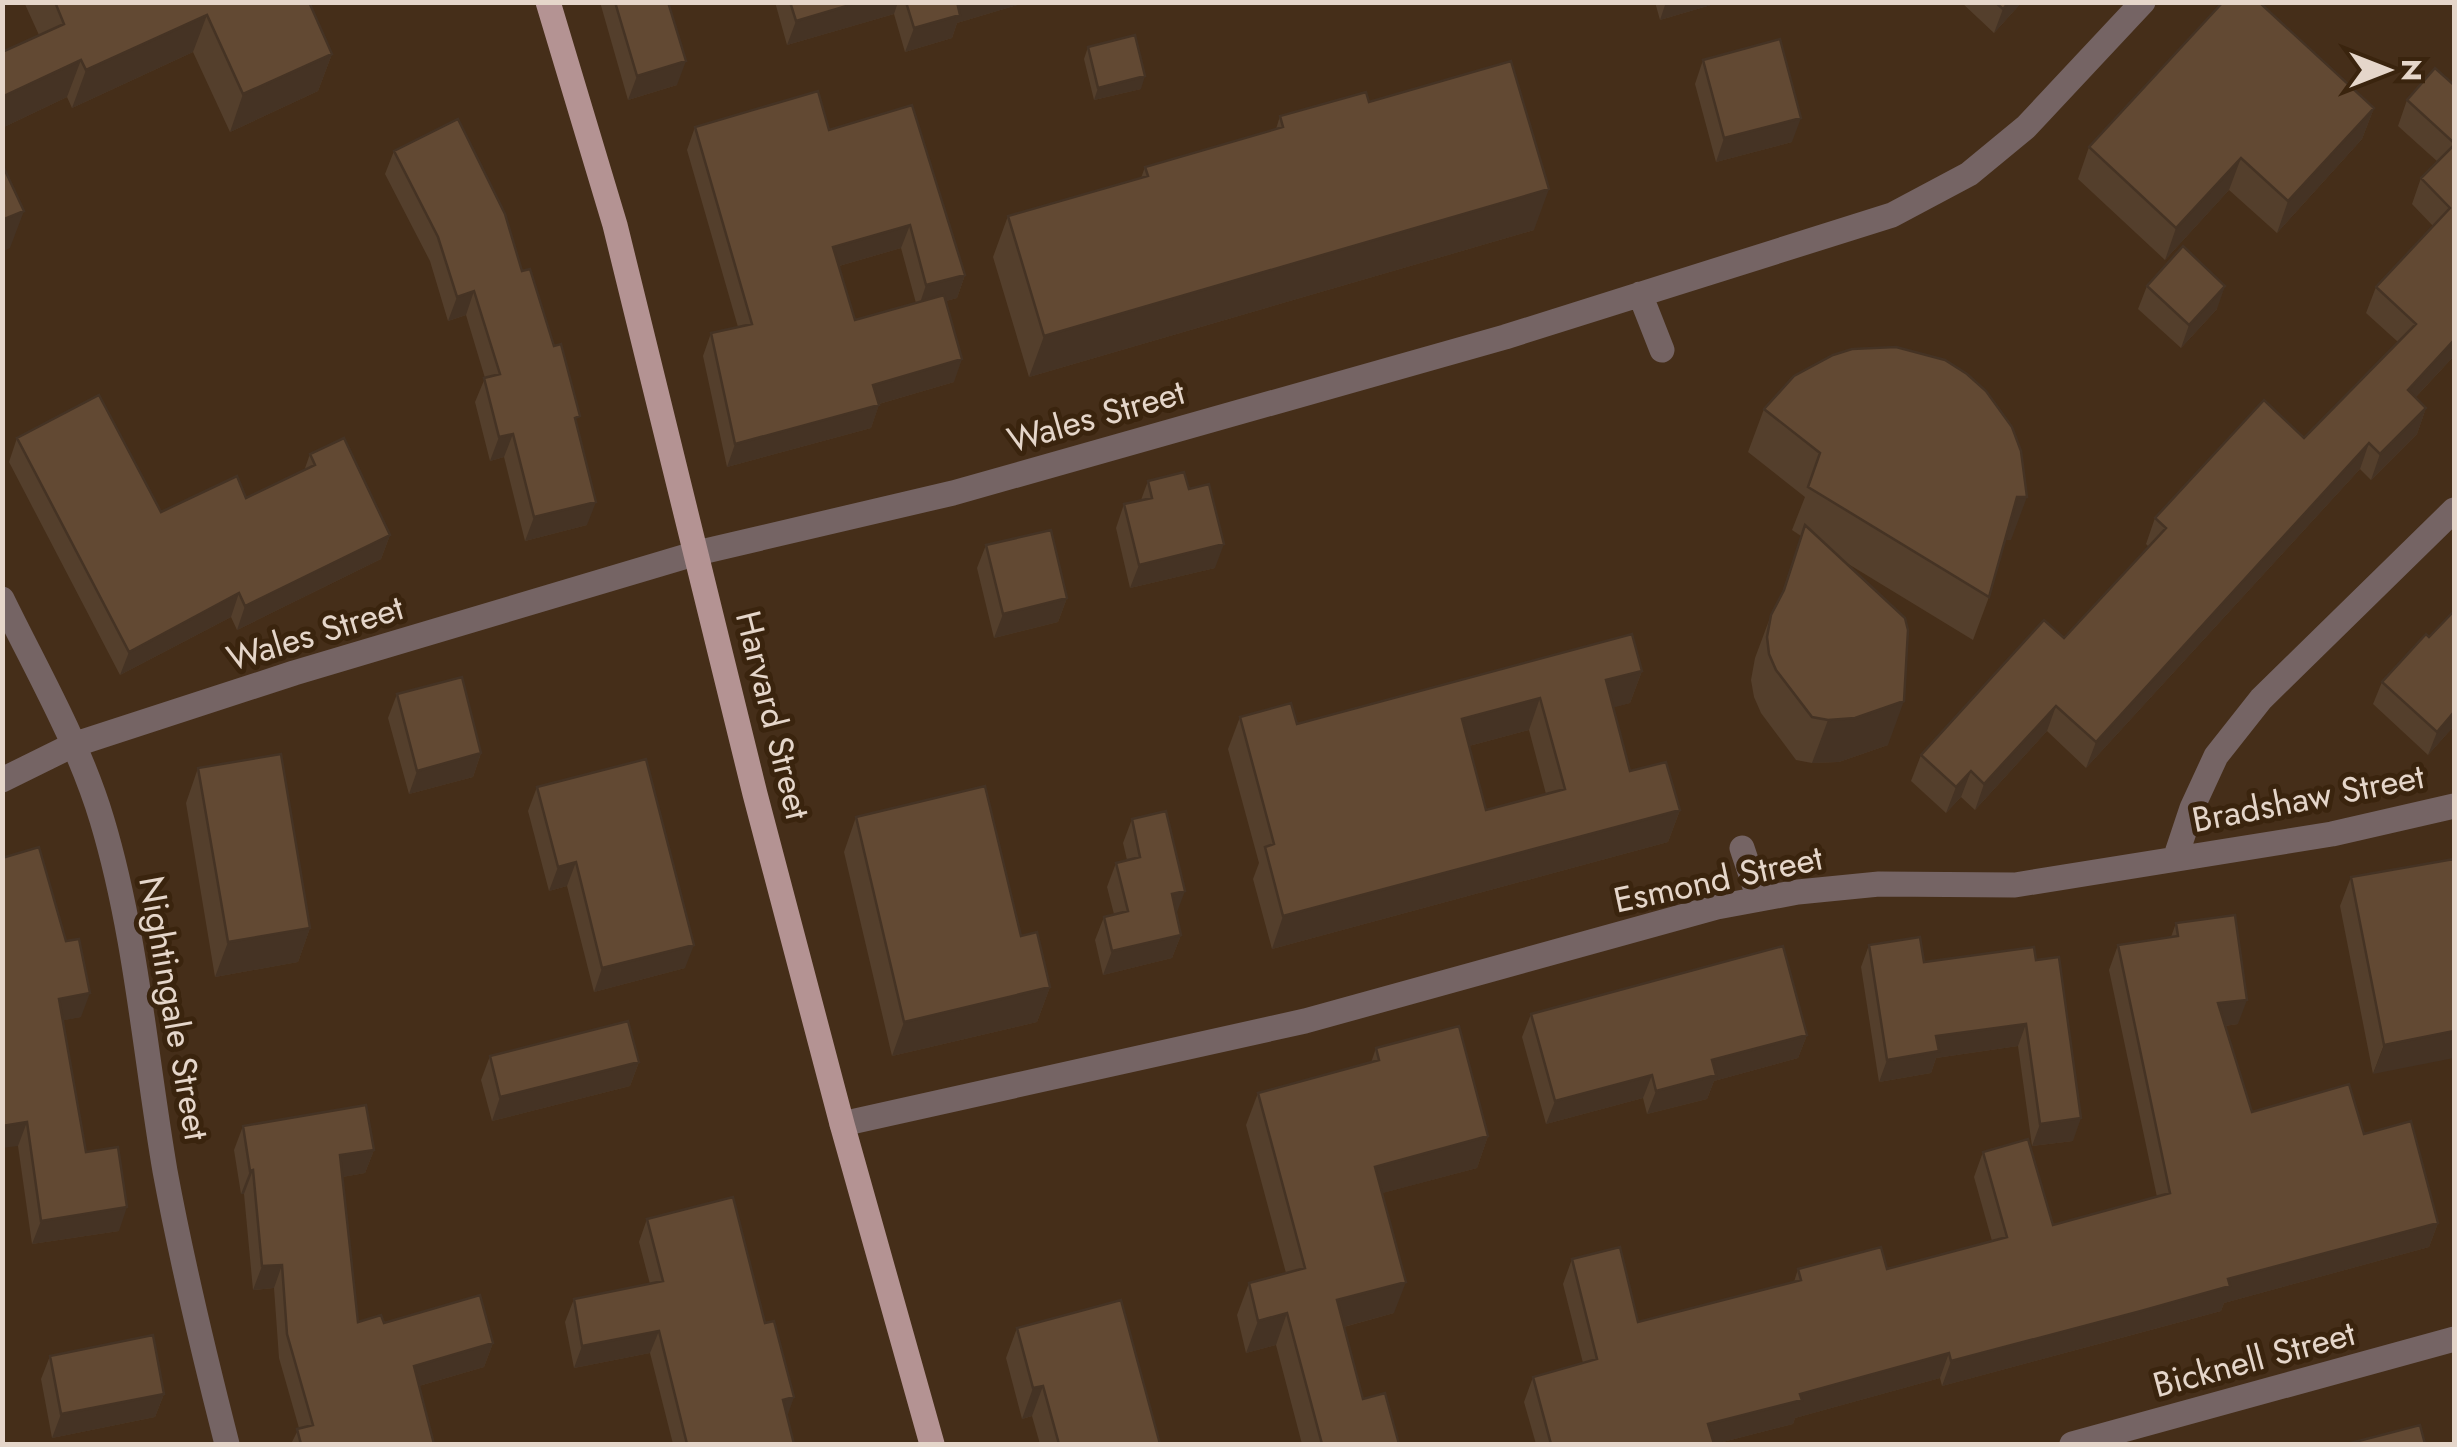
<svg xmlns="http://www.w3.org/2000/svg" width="2457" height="1447" viewBox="0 0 2457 1447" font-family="Jost,sans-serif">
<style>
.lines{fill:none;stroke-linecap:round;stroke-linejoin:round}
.minor{stroke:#756464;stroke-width:25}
.major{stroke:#b49393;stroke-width:25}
.wall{fill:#543f2c;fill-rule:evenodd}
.shaded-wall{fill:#453324}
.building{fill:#624933;stroke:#453324;stroke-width:2.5;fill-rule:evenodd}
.labels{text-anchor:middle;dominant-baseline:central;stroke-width:10;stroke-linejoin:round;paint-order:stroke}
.street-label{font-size:35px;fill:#e5d6ca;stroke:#3a240e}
</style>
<rect width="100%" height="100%" fill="#452e19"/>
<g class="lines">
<!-- minor -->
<path class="minor" d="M 1640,294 L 1662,350
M 2,599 C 37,671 79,743 102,820 C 136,933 145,1054 165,1171 C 182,1263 204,1354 227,1444
M 2,780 L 73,745 L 294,673 L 697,553 L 953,493 L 1505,337 L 1892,215 L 1969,174 L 2026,127 L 2143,2
M 1742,848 L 1759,899
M 2175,859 L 2192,808 L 2216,756 L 2261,699 L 2454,510
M 842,1124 L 1305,1021 L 1717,907 L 1798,892 L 1879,884 L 2015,885 L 2332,834 L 2454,806
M 2072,1444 L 2454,1339"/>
<!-- major -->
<path class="major" d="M 548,2 L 615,225 L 755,794 L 842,1124 L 932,1444"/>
</g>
<!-- wall -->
<path class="wall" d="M 24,2 L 309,2 L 332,54 L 318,91 L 230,132 L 193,52 L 72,108 L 67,97 L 2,128 L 2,52 L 39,35 Z
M 600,2 L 668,2 L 677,85 L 628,100 Z
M 775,2 L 1027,2 L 957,23 L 952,38 L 905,52 L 894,14 L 787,45 Z
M 1655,2 L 1721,2 L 1660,20 Z
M 1961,2 L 2022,2 L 1994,33 Z
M 1088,47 L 1141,89 L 1094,100 L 1084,59 Z
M 1703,60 L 1792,142 L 1716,162 L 1695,84 Z
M 2454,85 L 2454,356 L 2415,398 L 2426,408 L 2417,434 L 2371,480 L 2360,469 L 2086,768 L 2047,731 L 1975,810 L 1961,797 L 1946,813 L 1911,781 L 1921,755 L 2064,638 L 2149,547 L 2146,544 L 2155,518 L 2304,438 L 2398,342 L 2366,313 L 2376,287 L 2433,226 L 2412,204 L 2421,178 L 2438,162 L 2398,126 L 2407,100 Z
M 1369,102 L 1534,230 L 1029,377 L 993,257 L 1008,216 L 1141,178 L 1145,167 L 1276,129 L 1280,116 Z
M 2374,108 L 2362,139 L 2277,233 L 2229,190 L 2165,260 L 2078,179 L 2089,147 Z
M 695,127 L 829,130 L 965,275 L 957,298 L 946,301 L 954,382 L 879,404 L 871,428 L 727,467 L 703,356 L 711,333 L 738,327 L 687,150 ZM 901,248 L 916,303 L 855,320 L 839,266 Z
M 394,151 L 522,271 L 577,424 L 587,525 L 525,541 L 504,457 L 490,461 L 475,402 L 485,378 L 466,315 L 448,321 L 430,261 L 385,174 Z
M 2147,286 L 2217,309 L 2181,348 L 2138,309 Z
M 1764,409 L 2011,540 L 2005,540 L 1989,597 L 1973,640 L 1845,562 L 1888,745 L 1839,762 L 1812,763 L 1796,760 L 1761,713 L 1754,697 L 1751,680 L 1755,658 L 1771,615 L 1780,599 L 1801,536 L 1792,530 L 1805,497 L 1748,452 Z
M 17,438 L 161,512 L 246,498 L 304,471 L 310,454 L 390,535 L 381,559 L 237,630 L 231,617 L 120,675 L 9,462 Z
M 1148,481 L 1215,568 L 1130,588 L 1116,528 L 1124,504 L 1141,500 Z
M 986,545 L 1067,598 L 1058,622 L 994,638 L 977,568 Z
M 2454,611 L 2454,726 L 2428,755 L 2373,704 L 2382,682 Z
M 1642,671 L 1630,703 L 1613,707 L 1630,771 L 1680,810 L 1668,842 L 1272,949 L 1253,879 L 1259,863 L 1228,749 L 1240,717 L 1297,724 ZM 1529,730 L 1546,794 L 1486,810 L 1469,746 Z
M 397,694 L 481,753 L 473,777 L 409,794 L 388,718 Z
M 198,768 L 310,928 L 298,962 L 215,977 L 186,803 Z
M 537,787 L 685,968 L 594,992 L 567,886 L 549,891 L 528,811 Z
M 856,817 L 1021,936 L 1050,987 L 1037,1022 L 892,1056 L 844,852 Z
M 1132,819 L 1176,915 L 1181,935 L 1172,958 L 1103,975 L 1095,940 L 1104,917 L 1114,914 L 1107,887 L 1116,863 L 1127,860 L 1123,843 Z
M 2,858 L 81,1017 L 63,1020 L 86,1152 L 119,1231 L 32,1244 L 18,1146 Z
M 2454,859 L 2373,1074 L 2340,906 L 2351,877 Z
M 2176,923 L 2238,1024 L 2225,1026 L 2252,1112 L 2364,1134 L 2438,1223 L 2429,1247 L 2224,1303 L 2221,1311 L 2132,1335 L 1942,1386 L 1940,1378 L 1795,1418 L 1793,1424 L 1715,1444 L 1536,1444 L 1524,1402 L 1533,1377 L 1583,1363 L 1563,1284 L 1572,1259 L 1638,1322 L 1794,1282 L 1798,1269 L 1887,1269 L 1992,1241 L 1974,1177 L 1983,1152 L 2053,1225 L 2157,1197 L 2109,970 L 2118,945 L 2171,937 Z
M 1869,945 L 1924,962 L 2036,960 L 2073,1141 L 2032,1146 L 2018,1046 L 1936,1058 L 1931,1073 L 1879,1082 L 1861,967 Z
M 1531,1014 L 1807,1035 L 1798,1058 L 1714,1081 L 1707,1099 L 1647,1114 L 1643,1098 L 1546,1124 L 1522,1037 Z
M 1376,1048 L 1488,1136 L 1477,1168 L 1382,1193 L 1394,1313 L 1344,1327 L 1363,1399 L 1399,1444 L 1302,1444 L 1276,1345 L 1246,1353 L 1237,1315 L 1249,1283 L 1286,1273 L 1246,1125 L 1258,1093 L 1371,1063 Z
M 490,1056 L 639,1062 L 630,1086 L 492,1121 L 481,1080 Z
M 243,1126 L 374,1150 L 365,1173 L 342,1177 L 358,1322 L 384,1323 L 493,1343 L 484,1367 L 419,1386 L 434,1444 L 291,1444 L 299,1428 L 279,1358 L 274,1288 L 253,1290 L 244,1194 L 241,1194 L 234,1150 Z
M 647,1219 L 787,1416 L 794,1444 L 673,1444 L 650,1353 L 574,1368 L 565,1322 L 574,1299 L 650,1284 L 639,1242 Z
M 1017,1328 L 1160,1444 L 1040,1444 L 1032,1416 L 1022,1419 L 1006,1358 Z
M 50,1356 L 164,1394 L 155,1417 L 52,1438 L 41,1379 Z"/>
<!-- shaded-wall -->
<path class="shaded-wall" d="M 860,2 L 898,2 L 894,14 L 787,45 L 796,21 Z
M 956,2 L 1027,2 L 957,23 L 952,38 L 905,52 L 914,28 Z
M 1666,2 L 1721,2 L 1660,20 Z
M 2009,2 L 2022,2 L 1994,33 L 2003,9 Z
M 207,15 L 193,52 L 72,108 L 86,70 Z
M 332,54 L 318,91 L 230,132 L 243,94 Z
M 81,60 L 67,97 L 2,128 L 2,97 Z
M 686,61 L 677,85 L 628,100 L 637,76 Z
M 1145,76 L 1141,89 L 1094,100 L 1098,88 Z
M 2374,108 L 2362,139 L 2277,233 L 2288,201 Z
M 1801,118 L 1792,142 L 1716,162 L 1724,138 Z
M 2241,158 L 2229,190 L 2165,260 L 2176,228 Z
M 1549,189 L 1534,230 L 1029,377 L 1044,336 Z
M 24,211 L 10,248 L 2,252 L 2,220 Z
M 910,225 L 901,248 L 825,270 L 833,247 Z
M 965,275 L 957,298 L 918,309 L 926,285 Z
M 2225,286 L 2217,309 L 2181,348 L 2189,325 Z
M 474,291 L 466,315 L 448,321 L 457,297 Z
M 2454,340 L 2454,356 L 2398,416 L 2408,390 Z
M 962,359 L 954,382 L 865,408 L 873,385 Z
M 879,405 L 871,428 L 727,467 L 735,444 Z
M 2426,408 L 2417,434 L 2371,480 L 2380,454 Z
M 513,434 L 504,457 L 490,461 L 499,437 Z
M 2369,443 L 2360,469 L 2086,768 L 2096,742 Z
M 2017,497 L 2027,497 L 2011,540 L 2001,540 Z
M 596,502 L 587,525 L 525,541 L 534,517 Z
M 390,535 L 381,559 L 237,630 L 245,606 Z
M 1224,544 L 1215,568 L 1130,588 L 1139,565 Z
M 239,593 L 231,617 L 120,675 L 129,652 Z
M 1067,598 L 1058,622 L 994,638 L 1003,614 Z
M 1642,671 L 1630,703 L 1594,713 L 1606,680 Z
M 1540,698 L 1529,730 L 1450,751 L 1462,719 Z
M 1904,701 L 1888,745 L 1839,762 L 1812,763 L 1828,720 Z
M 2056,706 L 2047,731 L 1975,810 L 1984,784 Z
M 2454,712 L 2454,726 L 2428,755 L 2437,732 Z
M 481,753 L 473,777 L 409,794 L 417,771 Z
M 1971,771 L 1961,797 L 1946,813 L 1956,787 Z
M 1680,810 L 1668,842 L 1272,949 L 1283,916 Z
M 576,862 L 567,886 L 549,891 L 558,867 Z
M 1185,891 L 1176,915 L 1172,894 Z
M 310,928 L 298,962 L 215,977 L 228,942 Z
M 1181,935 L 1172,958 L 1103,975 L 1112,951 Z
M 694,945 L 685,968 L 594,992 L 602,968 Z
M 1050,987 L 1037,1022 L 892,1056 L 904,1022 Z
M 90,993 L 81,1017 L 50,1023 L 59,999 Z
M 2247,1000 L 2238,1024 L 2209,1028 L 2218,1003 Z
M 2026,1024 L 2018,1046 L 1936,1058 L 1931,1073 L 1879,1082 L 1887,1060 L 1936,1036 Z
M 2454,1031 L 2454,1058 L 2373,1074 L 2384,1045 Z
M 1807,1035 L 1798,1058 L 1714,1081 L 1707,1099 L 1647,1114 L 1656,1091 L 1712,1060 Z
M 639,1062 L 630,1086 L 492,1121 L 500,1097 Z
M 1652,1075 L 1643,1098 L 1546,1124 L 1555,1101 Z
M 2081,1118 L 2073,1141 L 2032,1146 L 2040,1124 Z
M 27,1122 L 18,1146 L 2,1148 L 2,1126 Z
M 1488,1136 L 1477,1168 L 1364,1198 L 1375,1167 Z
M 374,1150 L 365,1173 L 331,1179 L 340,1155 Z
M 253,1170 L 244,1194 L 241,1194 L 250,1171 Z
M 127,1207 L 119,1231 L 32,1244 L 41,1221 Z
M 2438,1223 L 2429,1247 L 2224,1303 L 2221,1311 L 1942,1386 L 1951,1361 L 2228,1279 Z
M 282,1265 L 274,1288 L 253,1290 L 262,1266 Z
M 1406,1282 L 1394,1313 L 1325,1332 L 1337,1300 Z
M 1287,1313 L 1276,1345 L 1246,1353 L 1258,1321 Z
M 659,1331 L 650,1353 L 574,1368 L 582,1346 Z
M 493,1343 L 484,1367 L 405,1390 L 414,1366 Z
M 1949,1353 L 1940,1378 L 1795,1418 L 1793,1424 L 1715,1444 L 1701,1444 L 1708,1424 L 1800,1394 Z
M 1043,1386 L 1032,1416 L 1022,1419 L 1033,1388 Z
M 164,1394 L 155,1417 L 52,1438 L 61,1414 Z
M 794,1397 L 786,1420 L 783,1400 Z"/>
<!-- building -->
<path class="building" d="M 55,2 L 309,2 L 332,54 L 243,94 L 207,15 L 86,70 L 81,60 L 2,97 L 2,52 L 64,24 Z
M 615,2 L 668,2 L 686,61 L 637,76 Z
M 790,2 L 860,2 L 796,21 Z
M 906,2 L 957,2 L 960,15 L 914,28 Z
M 1995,2 L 2009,2 L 2003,9 Z
M 2223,2 L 2259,2 L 2374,108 L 2288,201 L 2241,158 L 2176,228 L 2089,147 Z
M 1135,35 L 1145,76 L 1098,88 L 1088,47 Z
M 1780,39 L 1801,118 L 1724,138 L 1703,60 Z
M 1511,61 L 1549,189 L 1044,336 L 1008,216 L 1148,176 L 1145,167 L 1283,127 L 1280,116 L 1366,92 L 1369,102 Z
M 2435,68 L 2454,85 L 2454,143 L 2407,100 Z
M 818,91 L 829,130 L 912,105 L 965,275 L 926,285 L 910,225 L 833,247 L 855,320 L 944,295 L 962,359 L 873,385 L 879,405 L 735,444 L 711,333 L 752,324 L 695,127 Z
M 458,119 L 505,214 L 522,271 L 530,269 L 554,346 L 561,344 L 580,416 L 575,418 L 596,502 L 534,517 L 513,434 L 499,437 L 484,378 L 500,374 L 474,291 L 457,297 L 438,237 L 394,151 Z
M 2454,145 L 2454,340 L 2408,390 L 2426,408 L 2380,454 L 2369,443 L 2096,742 L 2056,706 L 1984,784 L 1971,771 L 1956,787 L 1921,755 L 2044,620 L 2064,638 L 2166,528 L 2155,518 L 2264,400 L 2304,438 L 2416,324 L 2376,287 L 2450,208 L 2421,178 Z
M 2,164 L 24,211 L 2,220 Z
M 2183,246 L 2225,286 L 2189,325 L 2147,286 Z
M 1896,347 L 1945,360 L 1967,374 L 1986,391 L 2012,427 L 2021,451 L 2027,497 L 2017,497 L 1989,597 L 1808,487 L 1820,453 L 1764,409 L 1794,376 L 1833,355 L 1852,349 Z
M 99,395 L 161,512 L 237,476 L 246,498 L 315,465 L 310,454 L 344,438 L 390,535 L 245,606 L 239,593 L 129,652 L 17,438 Z
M 1184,472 L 1189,489 L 1209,484 L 1224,544 L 1139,565 L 1124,504 L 1152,498 L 1148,481 Z
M 1805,525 L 1905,618 L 1908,630 L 1904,701 L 1855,718 L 1828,720 L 1812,717 L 1776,670 L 1769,654 L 1767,637 L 1771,615 L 1784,590 Z
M 1051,530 L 1067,598 L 1003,614 L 986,545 Z
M 2454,611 L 2454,712 L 2437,732 L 2382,682 L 2426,634 L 2429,637 Z
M 1632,634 L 1642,671 L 1606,680 L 1630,771 L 1666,762 L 1680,810 L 1283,916 L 1265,847 L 1274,844 L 1240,717 L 1291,703 L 1297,724 ZM 1540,698 L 1565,789 L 1486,810 L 1462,719 Z
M 462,677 L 481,753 L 417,771 L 397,694 Z
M 281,754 L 310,928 L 228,942 L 198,768 Z
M 646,759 L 694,945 L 602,968 L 576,862 L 558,867 L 537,787 Z
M 985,786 L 1021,936 L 1037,932 L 1050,987 L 904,1022 L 856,817 Z
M 1166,811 L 1185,891 L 1172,894 L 1181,935 L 1112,951 L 1104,917 L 1128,911 L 1116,863 L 1140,857 L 1132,819 Z
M 39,847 L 66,941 L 79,939 L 90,993 L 59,999 L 86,1152 L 118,1147 L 127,1207 L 41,1221 L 27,1122 L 2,1126 L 2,858 Z
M 2454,859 L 2454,1031 L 2384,1045 L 2351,877 Z
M 2235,915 L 2247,1000 L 2218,1003 L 2252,1112 L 2349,1084 L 2364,1134 L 2411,1121 L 2438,1223 L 2228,1279 L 2230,1286 L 2141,1311 L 1951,1361 L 1949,1353 L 1800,1394 L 1802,1400 L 1708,1424 L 1714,1444 L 1551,1444 L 1533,1377 L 1597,1359 L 1572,1259 L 1620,1247 L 1638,1322 L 1801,1280 L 1798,1269 L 1881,1247 L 1887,1269 L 2007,1237 L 1983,1152 L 2028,1139 L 2053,1225 L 2170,1193 L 2118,945 L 2178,936 L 2176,923 Z
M 1920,937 L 1924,962 L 2034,947 L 2036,960 L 2059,957 L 2081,1118 L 2040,1124 L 2026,1024 L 1936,1036 L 1939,1051 L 1887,1060 L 1869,945 Z
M 1783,946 L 1807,1035 L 1712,1060 L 1716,1075 L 1656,1091 L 1652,1075 L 1555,1101 L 1531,1014 Z
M 628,1021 L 639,1062 L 500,1097 L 490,1056 Z
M 1459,1026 L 1488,1136 L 1375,1167 L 1406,1282 L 1337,1300 L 1363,1399 L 1385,1393 L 1399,1444 L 1322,1444 L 1287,1313 L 1258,1321 L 1249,1283 L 1305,1268 L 1258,1093 L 1379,1060 L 1376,1048 Z
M 366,1105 L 374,1150 L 340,1155 L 358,1322 L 381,1315 L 384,1323 L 480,1295 L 493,1343 L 414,1366 L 434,1444 L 301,1444 L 297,1429 L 313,1425 L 287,1334 L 282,1265 L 262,1266 L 253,1170 L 250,1171 L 243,1126 Z
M 733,1197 L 765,1323 L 774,1321 L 794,1397 L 783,1400 L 794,1444 L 687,1444 L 659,1331 L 582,1346 L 574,1299 L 663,1281 L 647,1219 Z
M 1121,1300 L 1160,1444 L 1059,1444 L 1043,1386 L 1033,1388 L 1017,1328 Z
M 153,1335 L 164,1394 L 61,1414 L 50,1356 Z
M 2420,1425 L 2425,1444 L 2347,1444 Z"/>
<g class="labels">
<!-- street labels -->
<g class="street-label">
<text transform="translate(1096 416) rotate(-16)">Wales Street</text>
<text transform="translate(315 633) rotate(-17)">Wales Street</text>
<text transform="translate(773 715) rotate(76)">Harvard Street</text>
<text transform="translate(2308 798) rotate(-11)">Bradshaw Street</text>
<text transform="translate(1718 879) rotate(-12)">Esmond Street</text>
<text transform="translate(174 1008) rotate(80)">Nightingale Street</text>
<text transform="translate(2254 1359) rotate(-15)">Bicknell Street</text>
</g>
</g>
<!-- border -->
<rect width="2457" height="1447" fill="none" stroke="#e5d6ca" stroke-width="10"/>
<!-- north arrow -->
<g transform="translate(2387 70) rotate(90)" stroke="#3a240e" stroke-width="8" paint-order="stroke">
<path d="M0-8L18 38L0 25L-18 38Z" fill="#e5d6ca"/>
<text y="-15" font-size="28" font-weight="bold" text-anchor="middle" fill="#e5d6ca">N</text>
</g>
</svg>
